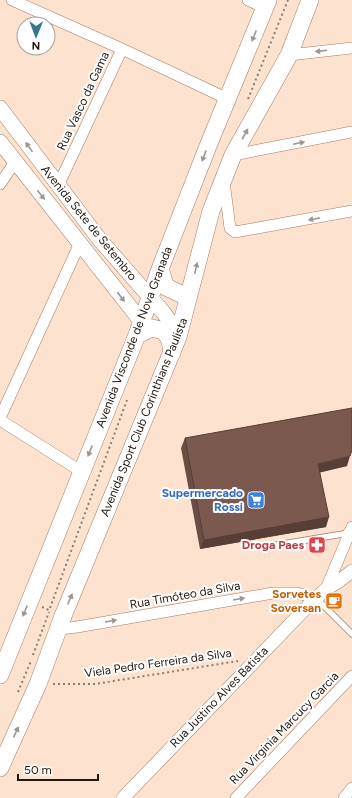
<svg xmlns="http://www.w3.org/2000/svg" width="352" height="798" viewBox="0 0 352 798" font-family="Figtree,sans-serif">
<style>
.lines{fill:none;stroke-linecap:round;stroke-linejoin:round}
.service-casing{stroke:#9c7d68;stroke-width:7}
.minor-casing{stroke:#9c7d68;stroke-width:12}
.tertiary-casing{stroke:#9c7d68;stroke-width:14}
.secondary-casing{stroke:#9c7d68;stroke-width:16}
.primary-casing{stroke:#9c7d68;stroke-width:18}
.path{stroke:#907c6f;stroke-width:2;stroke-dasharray:2 3;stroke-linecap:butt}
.service{stroke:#fff;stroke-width:5.5}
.minor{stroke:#fff;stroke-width:11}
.tertiary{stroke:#fff;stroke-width:13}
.secondary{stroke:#fff;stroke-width:15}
.primary{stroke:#fff;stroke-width:17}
.wall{fill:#6b4d44}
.shaded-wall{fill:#573e37}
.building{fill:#7c594f;stroke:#573e37}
.oneway{fill:#9c9693}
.labels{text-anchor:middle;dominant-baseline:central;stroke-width:4;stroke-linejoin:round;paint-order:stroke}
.street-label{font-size:12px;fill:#22160e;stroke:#fff}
.shop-label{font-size:12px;font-weight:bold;fill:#366cbe;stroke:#fff;text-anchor:end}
.health-label{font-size:12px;font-weight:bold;fill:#be3a42;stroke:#fff;text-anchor:end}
.food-label{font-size:12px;font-weight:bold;fill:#c56008;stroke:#fff;text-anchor:end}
</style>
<rect width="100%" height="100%" fill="#fee2d0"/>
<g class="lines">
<defs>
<path id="service" d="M 264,547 L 349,533
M 317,599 L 352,634"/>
<path id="minor" d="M 12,0 L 122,49 L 228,99
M 248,0 L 265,8
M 289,55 L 352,48
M 233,155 L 352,132
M 224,181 L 230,228 L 235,232 L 352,211
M 0,184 L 15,162
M 58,186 L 122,49
M 0,418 L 80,243
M 0,420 L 82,472
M 326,589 L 352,527
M 59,629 L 77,627 L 273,593 L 297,593 L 316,598
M 236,798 L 352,676
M 344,798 L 352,788"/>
<path id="tertiary" d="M 350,533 L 352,534
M 123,798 L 303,611 L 326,589 L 338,582 L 352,571"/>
<path id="secondary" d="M 0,108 L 100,240 L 163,312 L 173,326 L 178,337
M 0,142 L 141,321"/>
<path id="primary" d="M 160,269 L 166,287 L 181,294 L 189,295
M 137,335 L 152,328 L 164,331 L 170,340 L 172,353
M 0,675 L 137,335 L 160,269 L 208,146 L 268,0
M 0,768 L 38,684 L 63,616 L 178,337 L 211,211 L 233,155 L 289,55 L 310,0"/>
</defs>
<!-- service casing -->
<use href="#service" class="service-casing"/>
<!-- minor casing -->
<use href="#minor" class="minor-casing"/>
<!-- tertiary casing -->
<use href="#tertiary" class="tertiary-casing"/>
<!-- secondary casing -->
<use href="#secondary" class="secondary-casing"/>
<!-- primary casing -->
<use href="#primary" class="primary-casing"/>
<!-- path -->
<path class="path" d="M 248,99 L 288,0
M 42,607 L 51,611
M 50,608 L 127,400
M 33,655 L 49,612
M 53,684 L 95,684 L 238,661
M 18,692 L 31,661"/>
<!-- service -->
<use href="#service" class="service"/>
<!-- minor -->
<use href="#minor" class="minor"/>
<!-- tertiary -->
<use href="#tertiary" class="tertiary"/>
<!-- secondary -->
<use href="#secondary" class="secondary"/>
<!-- primary -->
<use href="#primary" class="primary"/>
</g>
<!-- wall -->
<path class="wall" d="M 185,438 L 347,466 L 320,472 L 326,527 L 200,549 L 181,448 Z"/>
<!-- shaded-wall -->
<path class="shaded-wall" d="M 350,456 L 347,466 L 314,474 L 318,464 Z
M 329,517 L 326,527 L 200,549 L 204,540 Z"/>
<!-- building -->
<path class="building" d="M 352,408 L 352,450 L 350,456 L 318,464 L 329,517 L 204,540 L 185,438 Z"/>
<!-- one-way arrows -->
<defs><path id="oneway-solid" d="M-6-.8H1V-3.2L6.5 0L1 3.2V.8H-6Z"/></defs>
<g class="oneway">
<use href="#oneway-solid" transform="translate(254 36) rotate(112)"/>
<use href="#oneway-solid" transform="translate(321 51) rotate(173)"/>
<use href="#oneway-solid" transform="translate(245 134) rotate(-61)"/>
<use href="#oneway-solid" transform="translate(299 143) rotate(-12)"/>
<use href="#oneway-solid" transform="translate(29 147) rotate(-126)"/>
<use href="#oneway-solid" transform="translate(204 156) rotate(111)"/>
<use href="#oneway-solid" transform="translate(41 195) rotate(52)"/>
<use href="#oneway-solid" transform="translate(314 219) rotate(169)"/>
<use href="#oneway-solid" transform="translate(196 268) rotate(-77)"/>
<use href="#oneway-solid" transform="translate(121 297) rotate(52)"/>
<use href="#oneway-solid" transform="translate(90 451) rotate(112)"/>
<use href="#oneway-solid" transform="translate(70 599) rotate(-67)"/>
<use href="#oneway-solid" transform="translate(239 599) rotate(-10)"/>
<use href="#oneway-solid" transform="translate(25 611) rotate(112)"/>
<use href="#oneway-solid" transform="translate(111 621) rotate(-10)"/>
<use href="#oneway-solid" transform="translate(16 732) rotate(-66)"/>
</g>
<!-- icons -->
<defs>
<symbol id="supermarket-square" viewBox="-11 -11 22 22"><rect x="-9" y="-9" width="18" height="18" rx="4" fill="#3f7fe0" stroke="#fff"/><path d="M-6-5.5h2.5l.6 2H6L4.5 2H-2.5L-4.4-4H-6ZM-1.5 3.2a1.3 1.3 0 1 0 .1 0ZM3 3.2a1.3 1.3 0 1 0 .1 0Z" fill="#fff"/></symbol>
<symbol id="pharmacy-square" viewBox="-11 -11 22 22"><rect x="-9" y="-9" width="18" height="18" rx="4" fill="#e0444e" stroke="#fff"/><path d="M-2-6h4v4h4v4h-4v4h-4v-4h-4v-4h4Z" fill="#fff"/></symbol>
<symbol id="cafe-square" viewBox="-11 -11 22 22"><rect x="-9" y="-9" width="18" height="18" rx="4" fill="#e8710a" stroke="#fff"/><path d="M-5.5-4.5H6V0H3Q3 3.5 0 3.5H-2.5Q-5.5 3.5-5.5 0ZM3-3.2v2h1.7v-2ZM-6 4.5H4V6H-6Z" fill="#fff"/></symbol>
</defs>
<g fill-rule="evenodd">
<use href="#supermarket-square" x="246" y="490" width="20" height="20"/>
<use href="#pharmacy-square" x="307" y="535" width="20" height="20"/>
<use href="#cafe-square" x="324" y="591" width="20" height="20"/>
</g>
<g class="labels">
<!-- street labels -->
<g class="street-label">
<text transform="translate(83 101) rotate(-65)">Rua Vasco da Gama</text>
<text transform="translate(89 223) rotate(51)">Avenida Sete de Setembro</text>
<text transform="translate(134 337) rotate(-69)">Avenida Visconde de Nova Granada</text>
<text transform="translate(144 417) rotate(-68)">Avenida Sport Club Corinthians Paulista</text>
<text transform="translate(185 595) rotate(-10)">Rua Timóteo da Silva</text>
<text transform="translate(158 663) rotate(-8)">Viela Pedro Ferreira da Silva</text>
<text transform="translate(219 697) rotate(-46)">Rua Justino Alves Batista</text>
<text transform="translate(284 728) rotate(-46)">Rua Virginia Marcucy Garcia</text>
</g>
<!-- shop labels -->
<g class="shop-label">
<text x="243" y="493">Supermercado<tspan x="243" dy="14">Rossi</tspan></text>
</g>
<!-- health labels -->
<g class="health-label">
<text x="304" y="545">Droga Paes</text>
</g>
<!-- food labels -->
<g class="food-label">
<text x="321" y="594">Sorvetes<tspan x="321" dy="14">Soversan</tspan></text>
</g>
</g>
<!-- north arrow -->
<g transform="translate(36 36) rotate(181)"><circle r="19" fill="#ffffff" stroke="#a7a29f"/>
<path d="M0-3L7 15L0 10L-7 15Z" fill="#38768c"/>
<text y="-6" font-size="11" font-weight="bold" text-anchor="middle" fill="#22160e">N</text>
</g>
<!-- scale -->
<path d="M18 774v6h80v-6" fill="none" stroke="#22160e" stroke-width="2"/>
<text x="24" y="774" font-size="12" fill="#22160e" stroke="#ffffff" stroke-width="3" paint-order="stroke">50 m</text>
</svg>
